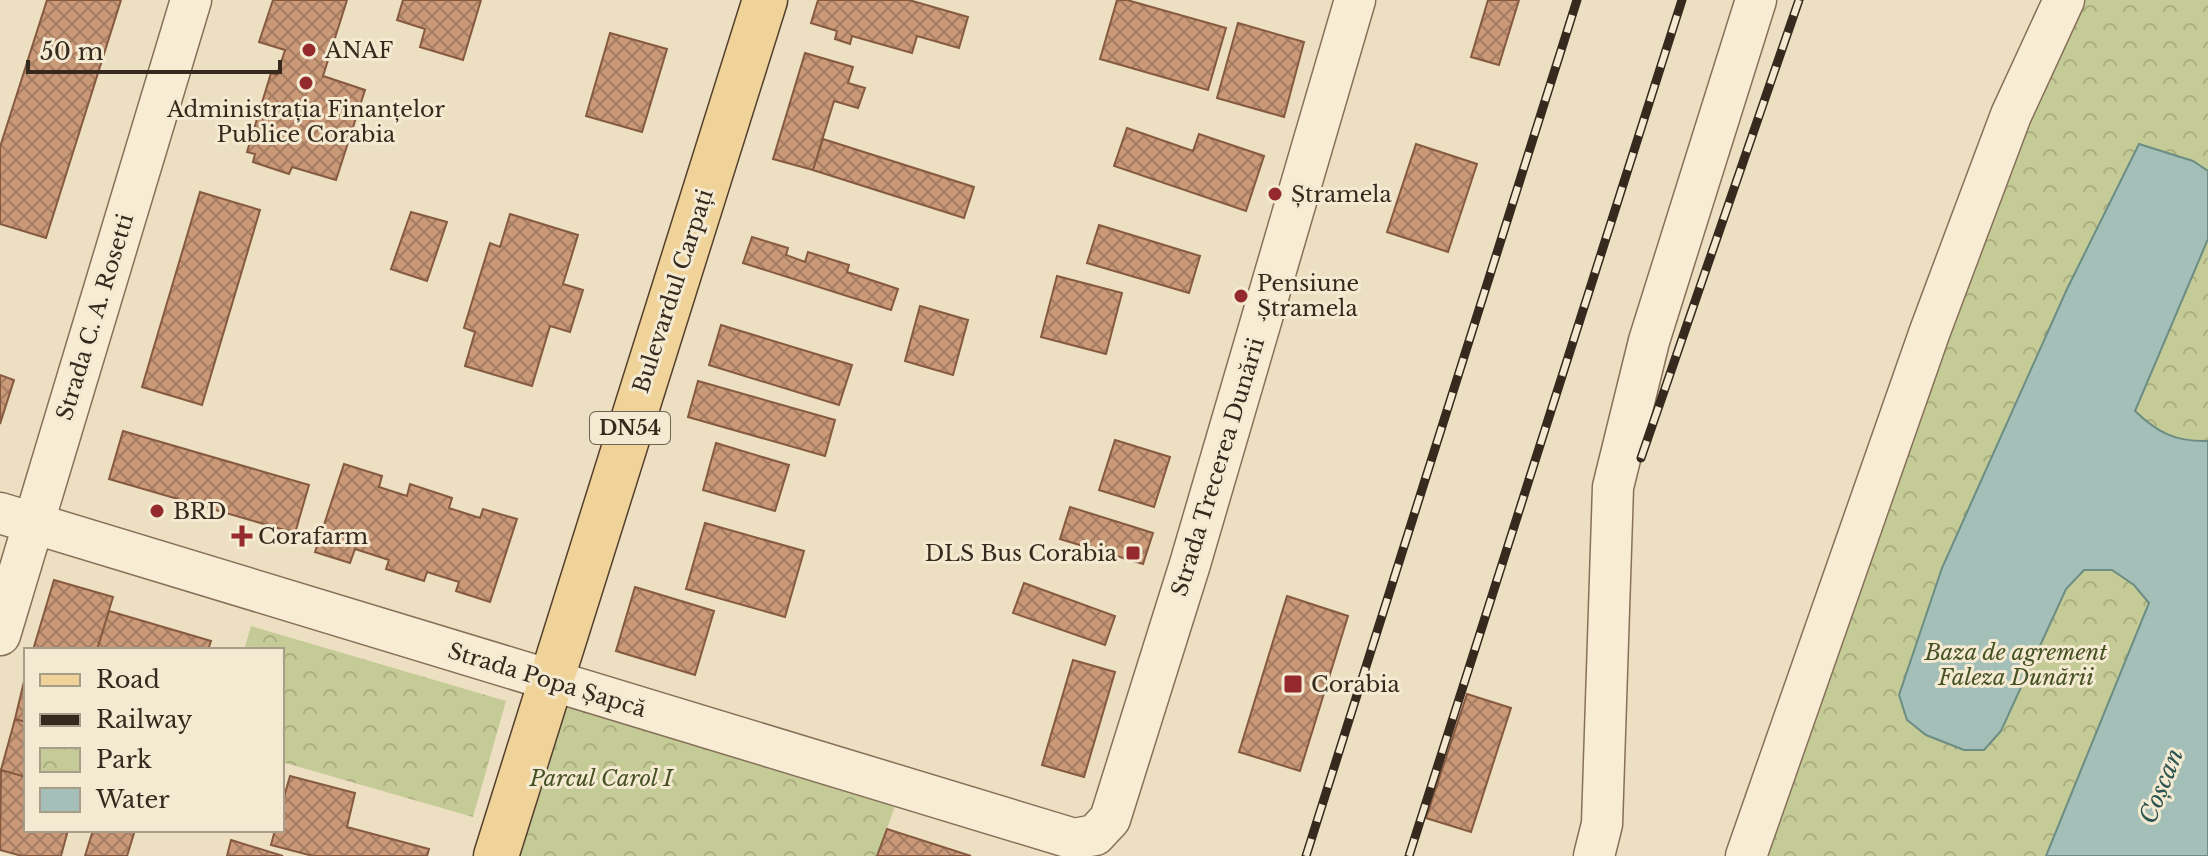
<svg xmlns="http://www.w3.org/2000/svg" width="2208" height="856" viewBox="0 0 2208 856" font-family="'Libre Baskerville',serif">
<style>
.park{fill:url(#park-crowns)}
.water{fill:#a4bfb7;stroke:#6b8d84;stroke-width:2}
.building{fill:url(#building-cross-hatch);stroke:#855a40;stroke-width:2}
.lines{fill:none;stroke-linecap:round;stroke-linejoin:round}
.minor-casing{stroke:#867059;stroke-width:43}
.major-casing{stroke:#543f2e;stroke-width:47}
.minor{stroke:#f8edd4;stroke-width:40}
.major{stroke:#f0d399;stroke-width:44}
.rail-casing{stroke:#36291d;stroke-width:9}
.rail{stroke:#f4ead1;stroke-width:6;stroke-dasharray:18;stroke-linecap:butt}
.poi-dot{fill:#942a2d;stroke:#f4ead1;stroke-width:3}
.labels{text-anchor:middle;dominant-baseline:central;stroke-width:6;stroke-linejoin:round;paint-order:stroke}
.shield{fill:#f4ead1;stroke:#6f6353;stroke-width:2}
.shield-label{font-size:20px;font-weight:bold;fill:#36291d}
.poi-label{font-size:22px;fill:#36291d;stroke:#f4ead1;text-anchor:start}
.street-label{font-size:22px;fill:#36291d;stroke:#f4ead1}
.park-label{font-size:22px;font-style:italic;fill:#475224;stroke:#f4ead1}
.water-label{font-size:24px;font-style:italic;fill:#2d5652;stroke:#f4ead1}
</style>
<defs>
<pattern id="park-crowns" width="20" height="18" patternUnits="userSpaceOnUse" patternTransform="scale(2)"><rect width="20" height="18" fill="#c5cb96"/><path d="M2 6a3 3 0 1 1 6 0M12 15a3 3 0 1 1 6 0" fill="none" stroke="#aaae81"/></pattern>
<pattern id="building-cross-hatch" width="8" height="8" patternUnits="userSpaceOnUse" patternTransform="scale(2)"><rect width="8" height="8" fill="#ca9978"/><path d="M0 0l8 8M0 8l8-8" fill="none" stroke="#a57d62"/></pattern>
</defs>
<rect width="100%" height="100%" fill="#eddfc1"/>
<!-- park -->
<path class="park" d="M 2064,0 L 2208,0 L 2208,856 L 1746,856 Z
M 251,626 L 506,701 L 473,817 L 282,762 L 282,650 L 244,650 Z
M 550,681 L 902,787 L 877,856 L 496,856 Z"/>
<!-- water -->
<path class="water" d="M 2139,144 L 2193,161 L 2208,171 L 2208,239 L 2135,411 C 2158,433 2176,442 2208,441 L 2208,856 L 2046,856 L 2149,603 L 2134,585 L 2112,570 L 2084,570 L 2066,589 L 2001,731 L 1984,750 L 1964,750 L 1926,735 L 1907,720 L 1899,695 L 1942,568 L 2067,289 Z"/>
<!-- building -->
<path class="building" d="M 47,0 L 121,0 L 46,238 L 0,224 L 0,147 Z
M 273,0 L 347,0 L 323,76 L 365,90 L 336,180 L 292,167 L 289,174 L 253,162 L 255,154 L 247,152 L 271,73 L 277,75 L 285,50 L 259,42 Z
M 403,0 L 481,0 L 463,60 L 420,47 L 425,29 L 397,20 Z
M 818,0 L 909,0 L 968,17 L 959,48 L 917,36 L 912,53 L 852,36 L 850,44 L 835,39 L 837,31 L 811,23 Z
M 1117,0 L 1127,0 L 1226,28 L 1208,90 L 1100,59 Z
M 1488,0 L 1519,0 L 1499,65 L 1471,57 Z
M 1238,23 L 1304,42 L 1284,117 L 1217,98 Z
M 610,33 L 667,49 L 642,132 L 586,116 Z
M 805,53 L 853,67 L 848,83 L 865,88 L 858,108 L 834,101 L 813,170 L 773,159 Z
M 1127,128 L 1193,151 L 1199,134 L 1264,156 L 1246,211 L 1114,166 Z
M 823,139 L 974,187 L 964,218 L 813,170 Z
M 1416,144 L 1477,164 L 1448,252 L 1387,232 Z
M 200,192 L 260,210 L 202,405 L 142,387 Z
M 411,212 L 447,222 L 427,281 L 391,269 Z
M 510,214 L 578,235 L 563,284 L 583,290 L 570,332 L 550,326 L 532,386 L 465,366 L 475,332 L 464,328 L 490,243 L 500,247 Z
M 1099,225 L 1200,256 L 1189,293 L 1087,263 Z
M 752,237 L 788,248 L 786,255 L 805,262 L 808,252 L 849,265 L 847,272 L 898,289 L 891,310 L 743,263 Z
M 1057,276 L 1122,293 L 1106,354 L 1041,337 Z
M 920,306 L 968,320 L 953,375 L 905,361 Z
M 721,325 L 852,365 L 839,405 L 709,365 Z
M 0,375 L 14,380 L 0,424 Z
M 698,381 L 835,420 L 825,456 L 688,417 Z
M 123,431 L 309,485 L 295,533 L 109,479 Z
M 1115,440 L 1170,457 L 1154,507 L 1099,490 Z
M 716,443 L 789,465 L 775,511 L 703,490 Z
M 344,464 L 382,476 L 379,487 L 407,496 L 410,484 L 452,498 L 449,508 L 480,518 L 483,509 L 517,519 L 490,602 L 456,591 L 459,582 L 427,572 L 424,581 L 386,569 L 389,560 L 355,549 L 350,563 L 315,552 Z
M 1070,507 L 1153,533 L 1143,564 L 1060,539 Z
M 705,523 L 804,551 L 785,617 L 686,589 Z
M 54,580 L 113,597 L 97,650 L 33,650 Z
M 1024,583 L 1115,616 L 1105,645 L 1013,613 Z
M 635,587 L 714,611 L 695,675 L 616,651 Z
M 1287,596 L 1348,616 L 1300,771 L 1239,752 Z
M 109,611 L 211,641 L 208,650 L 97,650 Z
M 1073,660 L 1115,672 L 1084,777 L 1042,765 Z
M 26,673 L 26,722 L 15,719 Z
M 1467,694 L 1511,708 L 1471,832 L 1426,818 Z
M 15,719 L 26,722 L 26,777 L 1,770 Z
M 1,770 L 26,777 L 26,830 L 68,830 L 61,856 L 22,856 L 0,850 Z
M 290,776 L 355,793 L 347,827 L 429,849 L 427,856 L 313,856 L 271,845 L 275,830 L 282,830 L 282,804 Z
M 887,829 L 971,856 L 877,856 Z
M 93,830 L 135,830 L 127,856 L 85,856 Z
M 231,840 L 283,856 L 227,856 Z"/>
<g class="lines">
<defs>
<path id="minor" d="M 0,513 L 1074,839 L 1095,835 L 1110,819 L 1190,564 L 1355,0
M 0,635 L 191,0
M 1594,856 L 1602,824 L 1613,487 L 1649,341 L 1756,0
M 1746,856 L 1930,331 L 2011,115 L 2064,0"/>
<path id="major" d="M 496,856 L 765,0"/>
</defs>
<!-- minor casing -->
<use href="#minor" class="minor-casing"/>
<!-- major casing -->
<use href="#major" class="major-casing"/>
<!-- minor -->
<use href="#minor" class="minor"/>
<!-- major -->
<use href="#major" class="major"/>
<defs>
<path id="rail" d="M 1641,458 L 1799,0
M 1306,856 L 1577,0
M 1409,856 L 1682,0"/>
</defs>
<!-- rail casing -->
<use href="#rail" class="rail-casing"/>
<!-- rail -->
<use href="#rail" class="rail"/>
</g>
<!-- markers -->
<g class="poi-dot">
<circle cx="309" cy="50" r="8"/>
<circle cx="306" cy="83" r="8"/>
<circle cx="1275" cy="194" r="8"/>
<circle cx="1241" cy="296" r="8"/>
<circle cx="157" cy="511" r="8"/>
<path d="M238 524h8v8h8v8h-8v8h-8v-8h-8v-8h8z"/>
<rect x="1125" y="545" width="16" height="16" rx="4"/>
<rect x="1283" y="674" width="20" height="20" rx="4"/>
</g>
<g class="labels">
<!-- shield labels -->
<rect class="shield" x="590" y="412" width="80" height="32" rx="6"/>
<g class="shield-label">
<text x="630" y="428">DN54</text>
</g>
<!-- poi labels -->
<g class="poi-label">
<text x="325" y="50">ANAF</text>
<text x="306" y="109" text-anchor="middle">Administrația Finanțelor<tspan x="306" dy="25">Publice Corabia</tspan></text>
<text x="1291" y="194">Ștramela</text>
<text x="1257" y="283">Pensiune<tspan x="1257" dy="25">Ștramela</tspan></text>
<text x="173" y="511">BRD</text>
<text x="258" y="536">Corafarm</text>
<text x="1117" y="553" text-anchor="end">DLS Bus Corabia</text>
<text x="1311" y="684">Corabia</text>
</g>
<!-- street labels -->
<g class="street-label">
<text transform="translate(673 291) rotate(-72)">Bulevardul Carpați</text>
<text transform="translate(95 317) rotate(-73)">Strada C. A. Rosetti</text>
<text transform="translate(1218 467) rotate(-73)">Strada Trecerea Dunării</text>
<text transform="translate(547 680) rotate(17)">Strada Popa Șapcă</text>
</g>
<!-- park labels -->
<g class="park-label">
<text x="2016" y="652">Baza de agrement<tspan x="2016" dy="25">Faleza Dunării</tspan></text>
<text x="601" y="778">Parcul Carol I</text>
</g>
<!-- water labels -->
<g class="water-label">
<text transform="translate(2161 786) rotate(-68)">Coșcan</text>
</g>
</g>
<!-- legend -->
<rect x="24" y="648" width="260" height="184" fill="#f4ead1" stroke="#a89d89" stroke-width="2"/>
<rect x="40" y="674" width="40" height="12" fill="#f0d399" stroke="#a89d89" stroke-width="2"/>
<text x="96" y="688" font-size="24" fill="#36291d">Road</text>
<rect x="40" y="714" width="40" height="12" fill="#36291d" stroke="#a89d89" stroke-width="2"/>
<text x="96" y="728" font-size="24" fill="#36291d">Railway</text>
<rect x="40" y="748" width="40" height="24" fill="url(#park-crowns)" stroke="#a89d89" stroke-width="2"/>
<text x="96" y="768" font-size="24" fill="#36291d">Park</text>
<rect x="40" y="788" width="40" height="24" fill="#a4bfb7" stroke="#a89d89" stroke-width="2"/>
<text x="96" y="808" font-size="24" fill="#36291d">Water</text>
<!-- scale -->
<path d="M28 60v12h252v-12" fill="none" stroke="#36291d" stroke-width="4"/>
<text x="40" y="60" font-size="24" fill="#36291d" stroke="#f4ead1" stroke-width="6" paint-order="stroke">50 m</text>
</svg>
